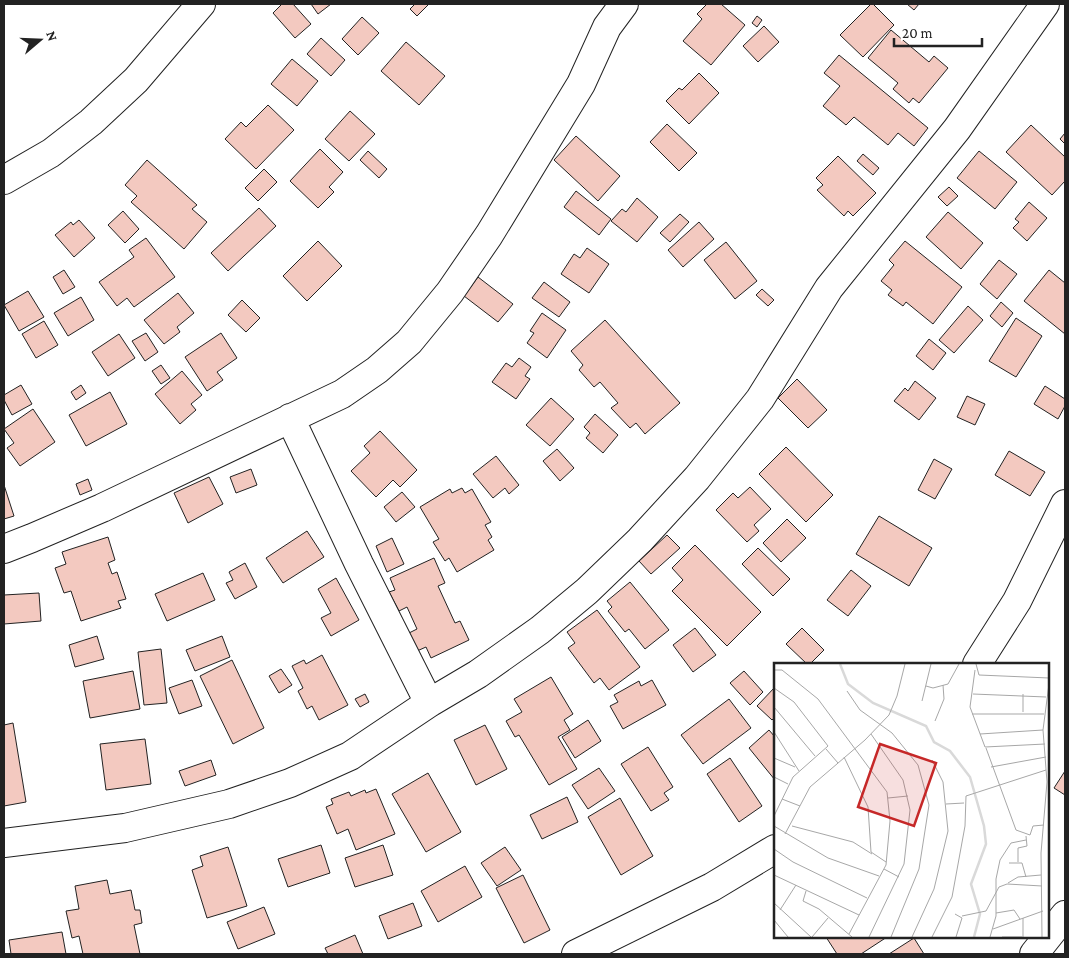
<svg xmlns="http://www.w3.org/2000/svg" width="1069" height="958" viewBox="0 0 1069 958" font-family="'Crimson Pro',serif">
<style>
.building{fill:#f3c9c0;stroke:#222}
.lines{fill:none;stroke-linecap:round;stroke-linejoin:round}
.minor-casing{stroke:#222;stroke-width:30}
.minor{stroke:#fff;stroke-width:28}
.inset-river{fill:none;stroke:#d9d9d9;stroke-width:2.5}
.inset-road{fill:none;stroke:#a7a7a7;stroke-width:1}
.view{fill:#c62828;fill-opacity:0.15;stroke:#c62828;stroke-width:2.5}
.inset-edge{fill:none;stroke:#222;stroke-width:2.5}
</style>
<rect width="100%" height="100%" fill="#fff"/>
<!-- building -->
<path class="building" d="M 282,4 L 293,4 L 311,24 L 295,38 L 273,13 Z
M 311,4 L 331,4 L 318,14 Z
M 415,4 L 429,4 L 417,16 L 410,9 Z
M 707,4 L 721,4 L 745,25 L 711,65 L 683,41 L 702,19 L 697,14 Z
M 871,4 L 873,4 L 894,25 L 863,57 L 840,35 Z
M 907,4 L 919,4 L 914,10 Z
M 757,16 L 762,20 L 757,27 L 752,23 Z
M 362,17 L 379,33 L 358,55 L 342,39 Z
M 764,26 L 779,42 L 758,62 L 743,46 Z
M 891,30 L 929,62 L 934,56 L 948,68 L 919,103 L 913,98 L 909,103 L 893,89 L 898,83 L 868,58 Z
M 321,38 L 345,60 L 331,76 L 307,54 Z
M 406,42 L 445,76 L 419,105 L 381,71 Z
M 839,55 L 928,128 L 914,146 L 898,133 L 888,145 L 854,117 L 846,125 L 823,106 L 840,86 L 824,73 Z
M 292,59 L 318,81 L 297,106 L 271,84 Z
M 699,73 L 719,93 L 689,124 L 666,101 L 679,88 L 682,90 Z
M 268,105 L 294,130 L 256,169 L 225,139 L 241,122 L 246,127 Z
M 350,111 L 375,134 L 349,161 L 325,139 Z
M 667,124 L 697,153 L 679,171 L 650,142 Z
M 1031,125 L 1065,157 L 1065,181 L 1052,195 L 1006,152 Z
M 1065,133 L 1065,144 L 1060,139 Z
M 576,136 L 620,176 L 598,201 L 554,160 Z
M 320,149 L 343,172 L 329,187 L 334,192 L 318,208 L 290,181 Z
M 368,151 L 387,169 L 379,178 L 360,160 Z
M 979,151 L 1017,182 L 995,209 L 957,178 Z
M 863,154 L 879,168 L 873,175 L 857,161 Z
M 838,156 L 876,193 L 853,216 L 848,211 L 844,216 L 817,190 L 823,185 L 816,178 Z
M 147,160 L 197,205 L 192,209 L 207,222 L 184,249 L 131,202 L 137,196 L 125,185 Z
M 264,169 L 277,182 L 258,201 L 245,188 Z
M 949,187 L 958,196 L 947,206 L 938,197 Z
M 576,191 L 611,219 L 599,235 L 564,207 Z
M 637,198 L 658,217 L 637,242 L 611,221 L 622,209 L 626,212 Z
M 1029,202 L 1047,218 L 1027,241 L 1013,228 L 1019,222 L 1015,219 Z
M 259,208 L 276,226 L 228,271 L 211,253 Z
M 123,211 L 139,229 L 125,243 L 108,225 Z
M 948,212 L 983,243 L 961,269 L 926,237 Z
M 680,214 L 689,222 L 670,242 L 660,233 Z
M 79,220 L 95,238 L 74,257 L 55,235 L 71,222 L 73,225 Z
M 699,222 L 714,239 L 683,267 L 668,250 Z
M 146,238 L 175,277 L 134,307 L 127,298 L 117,306 L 99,282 L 134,257 L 129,250 Z
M 318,241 L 342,266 L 307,301 L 283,276 Z
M 905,241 L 962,287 L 933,324 L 906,302 L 903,306 L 888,295 L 892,290 L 881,281 L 894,265 L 889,260 Z
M 726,242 L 757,281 L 735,299 L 704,260 Z
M 587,248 L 609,264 L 589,293 L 561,274 L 574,254 L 580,258 Z
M 999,260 L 1017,274 L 997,299 L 980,284 Z
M 64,270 L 75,287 L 63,294 L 53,277 Z
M 1049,270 L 1065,283 L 1065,334 L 1024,301 Z
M 478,277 L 513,304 L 498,322 L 464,296 Z
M 544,282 L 570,302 L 559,317 L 532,298 Z
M 762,289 L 774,300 L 768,306 L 756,295 Z
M 28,291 L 44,317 L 19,331 L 4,305 Z
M 178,293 L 194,313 L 177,327 L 180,332 L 164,344 L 144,320 Z
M 81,297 L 94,320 L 68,336 L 54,313 Z
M 242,300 L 260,318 L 246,332 L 228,315 Z
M 1001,302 L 1013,313 L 1002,327 L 990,316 Z
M 968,306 L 983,320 L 954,353 L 939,340 Z
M 542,313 L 566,330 L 547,358 L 527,343 L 534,333 L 530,331 Z
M 1016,318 L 1042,336 L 1016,377 L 989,361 Z
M 605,320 L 680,403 L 645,434 L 636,423 L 630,428 L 611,408 L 618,403 L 600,382 L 594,387 L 579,370 L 583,365 L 571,351 Z
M 44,321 L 58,345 L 36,358 L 22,334 Z
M 146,333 L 158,352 L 145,361 L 132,341 Z
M 221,333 L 237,358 L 217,372 L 223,380 L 207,391 L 185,357 Z
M 119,334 L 135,358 L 108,376 L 92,352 Z
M 929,339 L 946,353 L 933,370 L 916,356 Z
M 519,358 L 531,367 L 525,376 L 530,379 L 516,399 L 492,382 L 506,363 L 512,367 Z
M 161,365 L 170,378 L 161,384 L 152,371 Z
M 182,371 L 202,395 L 191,404 L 196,410 L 180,424 L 155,394 Z
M 797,379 L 827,410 L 808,428 L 778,398 Z
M 915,381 L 936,398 L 919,420 L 894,401 L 905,388 L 908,391 Z
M 21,385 L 32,404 L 12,415 L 4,400 L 4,395 Z
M 81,385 L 86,393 L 76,400 L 71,392 Z
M 1045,386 L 1065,399 L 1065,406 L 1058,419 L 1034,404 Z
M 110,392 L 127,424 L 86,446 L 69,415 Z
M 967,396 L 985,404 L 975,425 L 957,417 Z
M 551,398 L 574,419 L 550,446 L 526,425 Z
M 33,409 L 55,442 L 20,466 L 7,448 L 14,443 L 4,429 Z
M 595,414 L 618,435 L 603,453 L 586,438 L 590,433 L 584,427 Z
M 380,431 L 417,470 L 400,487 L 393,480 L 376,497 L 351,471 L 370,453 L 364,446 Z
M 786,447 L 833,495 L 806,522 L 759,474 Z
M 557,449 L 574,468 L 560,481 L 543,461 Z
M 1009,451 L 1045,472 L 1030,496 L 995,475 Z
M 496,456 L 519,485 L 509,494 L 505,488 L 493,498 L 473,474 Z
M 934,459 L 952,469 L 935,499 L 918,490 Z
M 251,469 L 257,485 L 236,493 L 230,477 Z
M 209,477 L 223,504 L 188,523 L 174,493 Z
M 88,479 L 92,490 L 80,495 L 76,484 Z
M 4,485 L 14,516 L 4,519 Z
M 750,487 L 771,509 L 754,525 L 759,531 L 747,542 L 716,510 L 733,493 L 738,498 Z
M 462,488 L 465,493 L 472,489 L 491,522 L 485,525 L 492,537 L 488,540 L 494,550 L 457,572 L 449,558 L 445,561 L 433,542 L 439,539 L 420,507 L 450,489 L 452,493 Z
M 402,492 L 415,507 L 396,522 L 384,507 Z
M 879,516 L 932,548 L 909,586 L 856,554 Z
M 787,519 L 806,538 L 781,562 L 763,543 Z
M 307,531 L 324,557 L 283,583 L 266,558 Z
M 667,535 L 680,548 L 651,574 L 639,561 Z
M 108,537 L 115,560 L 108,563 L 112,574 L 117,572 L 126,599 L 118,601 L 121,608 L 81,621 L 71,591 L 64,593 L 55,568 L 66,564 L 62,552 Z
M 392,538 L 404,564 L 387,572 L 376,546 Z
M 695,545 L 761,612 L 727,646 L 672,591 L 683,580 L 672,568 Z
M 758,548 L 790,579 L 773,596 L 742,564 Z
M 434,558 L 445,583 L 438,586 L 455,623 L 460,621 L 469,640 L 431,658 L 426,647 L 417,651 L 409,633 L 417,629 L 407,607 L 399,611 L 389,592 L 395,590 L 390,578 Z
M 245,563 L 257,587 L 235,599 L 226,583 L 233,580 L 229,572 Z
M 851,570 L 871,586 L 848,616 L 827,600 Z
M 203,573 L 215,600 L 167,621 L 155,594 Z
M 336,578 L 359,620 L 331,636 L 321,618 L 331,613 L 318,589 Z
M 630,582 L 669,630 L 645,649 L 629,629 L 625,632 L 608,611 L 612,607 L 607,601 Z
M 39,593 L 41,621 L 4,624 L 4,595 Z
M 597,610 L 640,667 L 609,690 L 600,678 L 594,683 L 568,648 L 575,643 L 567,632 Z
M 695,628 L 716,655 L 693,672 L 673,645 Z
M 802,628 L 824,650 L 810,664 L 807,664 L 786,644 Z
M 97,636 L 104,659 L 75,667 L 69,645 Z
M 222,636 L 230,657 L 195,671 L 186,650 Z
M 161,649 L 167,703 L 144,705 L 138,652 Z
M 322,655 L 348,705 L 319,720 L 312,706 L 307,709 L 298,691 L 303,688 L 292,666 L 304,660 L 306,664 Z
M 232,660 L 264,728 L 233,744 L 200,676 Z
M 281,669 L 292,685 L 279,693 L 269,676 Z
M 133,671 L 140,709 L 90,718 L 83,681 Z
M 744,671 L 763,692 L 750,705 L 730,683 Z
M 551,677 L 573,714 L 564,720 L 570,730 L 558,737 L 577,769 L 549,785 L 519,735 L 515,737 L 506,721 L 522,712 L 514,699 Z
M 192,680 L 202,706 L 179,714 L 169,688 Z
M 652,680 L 666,705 L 623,729 L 610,706 L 618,702 L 614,695 L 639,681 L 641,686 Z
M 775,687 L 775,717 L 772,720 L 757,706 Z
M 365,694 L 369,702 L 360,707 L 355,699 Z
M 729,699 L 751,728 L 703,764 L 681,735 Z
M 588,720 L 601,741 L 575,758 L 562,737 Z
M 13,723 L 26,802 L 4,806 L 4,725 Z
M 485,725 L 507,769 L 476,785 L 454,740 Z
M 769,730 L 775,737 L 775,780 L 749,748 Z
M 145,739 L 151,784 L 106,790 L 100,744 Z
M 648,747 L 673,787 L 664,793 L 669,800 L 651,811 L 621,764 Z
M 730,758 L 762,806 L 739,822 L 707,774 Z
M 211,760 L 216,775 L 185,786 L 179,771 Z
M 599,768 L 615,791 L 588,809 L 572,785 Z
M 1065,771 L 1065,795 L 1054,788 Z
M 428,773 L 461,832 L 426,852 L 392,794 Z
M 376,789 L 395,834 L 356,850 L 348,829 L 337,834 L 326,807 L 333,804 L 331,799 L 349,792 L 351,796 L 365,790 L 366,793 Z
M 567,797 L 578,822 L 542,839 L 530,815 Z
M 620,798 L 653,856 L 621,875 L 588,817 Z
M 321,845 L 330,873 L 288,887 L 278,859 Z
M 383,845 L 393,875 L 355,887 L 345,858 Z
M 228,847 L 247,906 L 207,918 L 192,870 L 203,866 L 200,856 Z
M 505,847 L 521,870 L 497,886 L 481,863 Z
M 465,866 L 482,897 L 438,922 L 421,891 Z
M 523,875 L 550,930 L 524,943 L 496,888 Z
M 107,880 L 110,894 L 131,890 L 135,910 L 140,910 L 142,923 L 134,925 L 140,954 L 83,954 L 79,936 L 72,938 L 66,911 L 79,909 L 75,886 Z
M 413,903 L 422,926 L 388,939 L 379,916 Z
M 264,907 L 275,934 L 238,949 L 227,922 Z
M 62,932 L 66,954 L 11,954 L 9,940 Z
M 355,935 L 363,954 L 328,954 L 325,948 Z
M 826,937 L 887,937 L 861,954 L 837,954 Z
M 914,938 L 924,954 L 889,954 Z"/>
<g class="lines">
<defs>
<path id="minor" d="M 4,180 L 51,153 L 91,122 L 136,80 L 201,4
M 290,418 L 359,564 L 429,703
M 4,549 L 32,538 L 102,508 L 342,394 L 377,370 L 409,342 L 450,292 L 489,235 L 581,84 L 607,27 L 624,4
M 977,664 L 1017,601 L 1065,504
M 4,843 L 125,828 L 229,804 L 290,783 L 350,756 L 429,703 L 478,674 L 540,630 L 587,591 L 640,540 L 697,478 L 760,399 L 829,288 L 957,129 L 1045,4
M 576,954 L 712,887 L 775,849
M 1034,954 L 1065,915"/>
</defs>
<!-- minor casing -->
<use href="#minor" class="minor-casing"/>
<!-- minor -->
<use href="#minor" class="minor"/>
</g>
<!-- overview -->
<g transform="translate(774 663)">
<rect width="275" height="275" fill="#fff"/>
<path class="inset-river" d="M 66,1 L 74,21 L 99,40 L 152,63 L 160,79 L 176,88 L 196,114 L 210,163 L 212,181 L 197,221 L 206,251 L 200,274"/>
<path class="inset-road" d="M 202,1 L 205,12 L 275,15M 0,7 L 8,7 L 44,36 L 113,129 L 116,158 L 112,202 L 75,271M 201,7 L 196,44 L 211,84 L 271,81M 152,23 L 159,25 L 174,21 L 185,1M 0,25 L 20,39 L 54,83 L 19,114 L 0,153M 73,28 L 86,47 L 118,70 L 144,102 L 155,142 L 145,206 L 117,274M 199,31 L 272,34M 249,31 L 249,49M 148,38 L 157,1M 0,44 L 41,93M 198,51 L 270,51M 161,58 L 170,36 L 169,22M 0,69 L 25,108M 206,71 L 269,67M 212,85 L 242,167 L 256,172 L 259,163 L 270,162M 52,86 L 64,100M 70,94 L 94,144 L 97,189 L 112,199M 0,95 L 21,104M 217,104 L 272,94M 0,114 L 14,121M 114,135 L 134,133M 8,136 L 26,143M 172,141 L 190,140M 0,163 L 54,195 L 105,213M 18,163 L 79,179 L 98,191M 11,171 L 36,124 L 91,77 L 115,52 L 123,33 L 131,1M 0,186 L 19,199 L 93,235M 244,199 L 244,185 L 253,183 L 252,173M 235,200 L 248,200 L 252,214M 110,206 L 125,214M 0,212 L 85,252M 234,220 L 244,214 L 267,212M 32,228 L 29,238 L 45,246 L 78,274M 0,240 L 37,274M 6,247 L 22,222M 222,250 L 240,247 L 246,256M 181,251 L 188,255 L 182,274M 188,253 L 212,248 L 225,224 L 233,221 L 268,223M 249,255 L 249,274M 0,257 L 14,274M 219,266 L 269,248M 38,274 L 54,255M 95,274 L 130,201 L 136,147 L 129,117 L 97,71M 138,274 L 160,226 L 174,168 L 169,119 L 158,97M 158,274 L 178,234 L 191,163 L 192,133 L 272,107M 216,274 L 222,253 L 222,216 L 226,197 L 237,180 L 252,177M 228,274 L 248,274M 268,274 L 267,190 L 273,119 L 269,67 L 275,21"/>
<path class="view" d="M 106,81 L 162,100 L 140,163 L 84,144 Z"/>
<rect width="275" height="275" class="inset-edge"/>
</g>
<!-- border -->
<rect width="1069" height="958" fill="none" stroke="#222222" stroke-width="10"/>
<!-- north arrow -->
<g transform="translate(40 40) rotate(71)" stroke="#ffffff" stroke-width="4" paint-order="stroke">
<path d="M0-4L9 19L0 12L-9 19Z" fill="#222222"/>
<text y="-8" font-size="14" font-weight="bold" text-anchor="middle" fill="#222222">N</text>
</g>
<!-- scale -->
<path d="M894 38v8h88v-8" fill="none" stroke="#222222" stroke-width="2.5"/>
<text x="902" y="38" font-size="15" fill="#222222" stroke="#ffffff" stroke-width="4" paint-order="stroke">20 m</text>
</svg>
